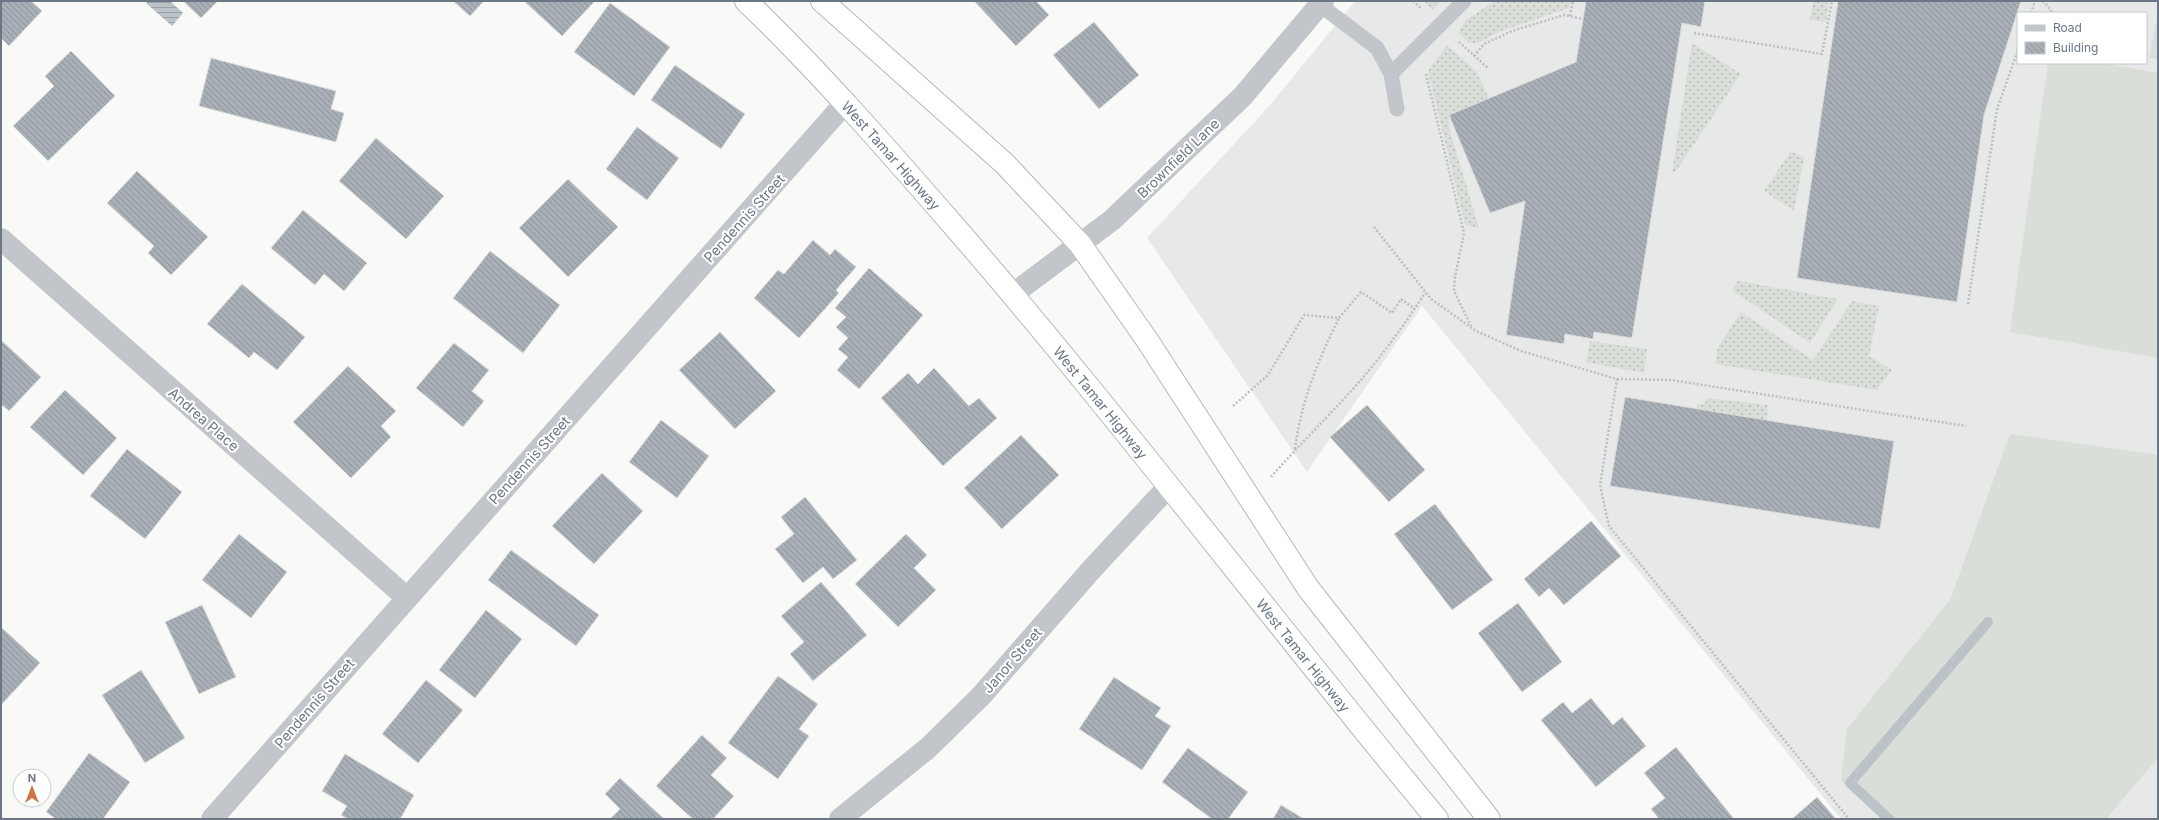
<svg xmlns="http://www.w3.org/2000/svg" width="2159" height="820" viewBox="0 0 2159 820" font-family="Inter,sans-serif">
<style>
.built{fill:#e7e9e8;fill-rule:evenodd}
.grass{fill:url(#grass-dots)}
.pitch{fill:#d9ded8}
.water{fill:url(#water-rules)}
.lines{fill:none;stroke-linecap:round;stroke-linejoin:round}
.stream{stroke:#bbc3c8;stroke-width:10}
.building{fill:url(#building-back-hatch);stroke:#dbdcda}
.highway-casing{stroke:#b5b8bc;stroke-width:24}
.path{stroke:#bcbec1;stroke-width:2.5;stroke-dasharray:2 2;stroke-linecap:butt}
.lane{stroke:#c2c5c9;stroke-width:15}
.street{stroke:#c2c5c9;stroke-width:22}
.highway{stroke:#fff;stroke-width:22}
.labels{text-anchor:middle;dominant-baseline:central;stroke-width:4;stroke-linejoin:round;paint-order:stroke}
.street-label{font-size:14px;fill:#6c7785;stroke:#fff}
</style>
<defs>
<pattern id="grass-dots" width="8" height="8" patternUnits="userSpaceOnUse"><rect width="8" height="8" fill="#d9ded8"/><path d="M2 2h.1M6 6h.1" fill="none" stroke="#b4b9b5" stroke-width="1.8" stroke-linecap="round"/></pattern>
<pattern id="water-rules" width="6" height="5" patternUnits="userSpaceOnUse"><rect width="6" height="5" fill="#bbc3c8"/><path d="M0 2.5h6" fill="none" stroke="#9ca3a8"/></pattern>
<pattern id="building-back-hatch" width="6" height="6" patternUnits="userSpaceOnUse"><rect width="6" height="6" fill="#a9afb6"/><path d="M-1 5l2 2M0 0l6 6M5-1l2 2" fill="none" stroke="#8e939a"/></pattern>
</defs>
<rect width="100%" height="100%" fill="#f9faf8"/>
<!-- built -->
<path class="built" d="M 1355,1 L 2158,1 L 2158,819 L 1841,819 L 1422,306 L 1307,472 L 1147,238 L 1271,104 ZM 2018,13 L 2146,13 L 2146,63 L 2018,63 Z"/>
<!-- grass -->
<path class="grass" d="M 1424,1 L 1441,1 L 1433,10 Z
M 1495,1 L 1570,1 L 1569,8 L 1501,31 L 1478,43 L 1469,43 L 1458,32 L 1466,20 Z
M 1813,1 L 1829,1 L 1826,22 L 1810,20 Z
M 1692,43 L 1741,74 L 1676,171 L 1672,173 Z
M 1447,45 L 1477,72 L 1489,99 L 1449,115 L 1449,128 L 1479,228 L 1465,225 L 1428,71 Z
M 1791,151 L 1804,158 L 1794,211 L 1764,191 Z
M 1738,281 L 1750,283 L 1838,299 L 1810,343 L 1732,290 Z
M 1852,301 L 1879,306 L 1869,356 L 1892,370 L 1877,390 L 1715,364 L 1718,347 L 1741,312 L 1813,360 Z
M 1590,341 L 1647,349 L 1644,373 L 1586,362 Z
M 1708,398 L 1768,405 L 1767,420 L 1696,409 L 1697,404 L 1704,404 Z"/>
<!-- pitch -->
<path class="pitch" d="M 2158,14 L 2158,60 L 2149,58 Z
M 2048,63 L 2102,63 L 2158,73 L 2158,358 L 2010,332 Z
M 2010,434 L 2158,455 L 2158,758 L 2106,819 L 1881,819 L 1841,780 L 1847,729 L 1950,600 Z"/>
<!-- water -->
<path class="water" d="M 148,1 L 170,1 L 183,13 L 172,26 L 146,3 Z"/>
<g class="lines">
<!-- stream -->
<path class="stream" d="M 1889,819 L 1850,783 L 1988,622"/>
</g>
<!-- building -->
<path class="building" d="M 1,1 L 31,1 L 42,11 L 9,46 L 1,38 Z
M 183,1 L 218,1 L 201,18 Z
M 453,1 L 484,1 L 470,16 Z
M 524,1 L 595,1 L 562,36 Z
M 974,1 L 1036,1 L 1049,15 L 1016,46 Z
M 1586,1 L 1705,1 L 1701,27 L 1682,23 L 1632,338 L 1594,332 L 1593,339 L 1565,334 L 1564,344 L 1506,335 L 1525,201 L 1490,213 L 1449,115 L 1576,62 Z
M 1838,1 L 2021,1 L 1984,115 L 1957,302 L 1797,278 Z
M 610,3 L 670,47 L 634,96 L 574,52 Z
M 1094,22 L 1139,75 L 1099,109 L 1053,55 Z
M 71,51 L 115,96 L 48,161 L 13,126 L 54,86 L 45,76 Z
M 211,58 L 336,91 L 331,109 L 344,113 L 336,142 L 199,106 Z
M 675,65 L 745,114 L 721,149 L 651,100 Z
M 637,127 L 679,158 L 647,200 L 606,169 Z
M 376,138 L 444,196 L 406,239 L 339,181 Z
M 137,171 L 208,237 L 171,275 L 148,253 L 154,246 L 107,203 Z
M 568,179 L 618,227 L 568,277 L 519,228 Z
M 303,210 L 367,263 L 344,291 L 324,274 L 315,285 L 271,248 Z
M 813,240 L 830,255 L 835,249 L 856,267 L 836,290 L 839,293 L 799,338 L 754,298 L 778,270 L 784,274 Z
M 490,251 L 560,305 L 523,353 L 453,298 Z
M 869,268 L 923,315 L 859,389 L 837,370 L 848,357 L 838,349 L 848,338 L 836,327 L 846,317 L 835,308 Z
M 242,284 L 305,337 L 277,370 L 254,352 L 249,358 L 207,324 Z
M 720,332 L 776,391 L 735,429 L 679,370 Z
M 1,340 L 41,377 L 9,411 L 1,404 Z
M 454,343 L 489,370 L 472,391 L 484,401 L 463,427 L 416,388 Z
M 348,366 L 396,411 L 381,426 L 391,437 L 351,478 L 293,422 Z
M 934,368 L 969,406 L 979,398 L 997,418 L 943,466 L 881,398 L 908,373 L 918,384 Z
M 65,390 L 117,438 L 83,475 L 30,427 Z
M 1625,397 L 1894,441 L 1880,529 L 1610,486 Z
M 1367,405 L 1425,470 L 1389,502 L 1330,437 Z
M 661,420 L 709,456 L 677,498 L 629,462 Z
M 1021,435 L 1059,475 L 1002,529 L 964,488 Z
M 127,449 L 182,492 L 145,539 L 90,496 Z
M 602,473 L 643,511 L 594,564 L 552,526 Z
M 805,497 L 857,560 L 833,579 L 823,567 L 803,583 L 775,549 L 794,534 L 781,517 Z
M 1435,504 L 1493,580 L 1452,610 L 1394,534 Z
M 1591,521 L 1621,556 L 1564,605 L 1549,588 L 1539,597 L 1524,579 Z
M 239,534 L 287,572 L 251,618 L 202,580 Z
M 906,534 L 927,555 L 914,568 L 936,590 L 898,627 L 855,584 Z
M 511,550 L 599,615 L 576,646 L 488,580 Z
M 821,582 L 867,635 L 813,681 L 790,654 L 804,642 L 781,616 Z
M 1518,603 L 1562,662 L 1522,692 L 1478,633 Z
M 202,605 L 236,677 L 199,694 L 165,622 Z
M 486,610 L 522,639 L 475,698 L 439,670 Z
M 1,627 L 40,663 L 1,705 Z
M 141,670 L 185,738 L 145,763 L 102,695 Z
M 778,676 L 818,704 L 799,729 L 809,736 L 778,779 L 728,743 Z
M 1114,677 L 1161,708 L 1155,716 L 1171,726 L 1142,770 L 1079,729 Z
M 426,680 L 463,710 L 418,763 L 382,734 Z
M 1591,698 L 1613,725 L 1622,717 L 1646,746 L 1596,787 L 1541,720 L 1563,702 L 1572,713 Z
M 702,735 L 727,758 L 711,775 L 734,796 L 713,819 L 693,819 L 656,786 Z
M 1676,747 L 1734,819 L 1659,819 L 1651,809 L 1665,798 L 1644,773 Z
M 1188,748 L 1248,792 L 1228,819 L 1212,819 L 1162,782 Z
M 89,753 L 130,782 L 103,819 L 56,819 L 46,812 Z
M 345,754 L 414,795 L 400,819 L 348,819 L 341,815 L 347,806 L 322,791 Z
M 620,778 L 664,819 L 610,819 L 620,809 L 605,794 Z
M 1817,797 L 1836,819 L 1792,819 Z
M 1281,805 L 1304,819 L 1273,819 Z"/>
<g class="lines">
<defs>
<g id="highway">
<path id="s1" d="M 746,1 C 820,72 887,149 954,226 C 1121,419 1274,623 1437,819"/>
<path d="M 822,1 L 1005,164 L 1080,244 L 1147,340 L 1308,588 L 1489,819"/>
</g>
</defs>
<!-- highway casing -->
<use href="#highway" class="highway-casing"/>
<!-- path -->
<path class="path" d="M 1413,1 L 1422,9
M 2043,1 L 2053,13
M 2031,13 L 2035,1
M 1570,16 L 1573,1
M 1694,33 L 1822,54 L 1832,1
M 1459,42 L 1488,68
M 2146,53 L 2150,53
M 1474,56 L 1484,44 L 1512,31 L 1564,15 L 1583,19
M 1426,74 L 1464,233 L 1455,277 L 1454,291 L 1471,326
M 1374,227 L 1431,299 L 1476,331 L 1521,351 L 1617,379 L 1600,485 L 1609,526 L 1849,819
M 1968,304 L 1997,109 L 2018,50
M 1617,379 L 1671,380 L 1966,426
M 1233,406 L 1268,375 L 1304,315 L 1339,318 L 1361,292 L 1392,313 L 1401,299 L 1415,309
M 1295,449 C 1301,402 1318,360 1339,318
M 1271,477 C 1297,447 1325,420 1352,390 C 1379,360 1403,327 1425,293"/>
<!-- lane -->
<path class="lane" d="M 1320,5 L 1377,48 L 1391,74 L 1397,109
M 1391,74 L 1464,1"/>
<!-- street -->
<path class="street" d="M 1,239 L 407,598
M 1013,294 L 1112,220 L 1152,182 L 1242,97 L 1323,1
M 212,819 L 846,102
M 840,819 L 928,748 L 981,696 L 1091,570 L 1169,486"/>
<!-- highway -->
<use href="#highway" class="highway"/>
</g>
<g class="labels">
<!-- street labels -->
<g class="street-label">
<text stroke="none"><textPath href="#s1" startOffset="212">West Tamar Highway</textPath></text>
<text transform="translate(1178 158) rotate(-44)">Brownfield Lane</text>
<text transform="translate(744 218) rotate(-48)">Pendennis Street</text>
<text stroke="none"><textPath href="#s1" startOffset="536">West Tamar Highway</textPath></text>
<text transform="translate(204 419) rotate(41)">Andrea Place</text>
<text transform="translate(529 460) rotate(-48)">Pendennis Street</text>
<text stroke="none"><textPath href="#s1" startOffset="860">West Tamar Highway</textPath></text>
<text transform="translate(1012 660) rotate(-49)">Janor Street</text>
<text transform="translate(314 703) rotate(-49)">Pendennis Street</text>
</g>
</g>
<!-- border -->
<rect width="2159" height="820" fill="none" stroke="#6c7785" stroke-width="4"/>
<!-- legend -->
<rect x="2017" y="12" width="130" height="52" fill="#ffffff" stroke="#c4c9ce"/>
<rect x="2025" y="25" width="20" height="6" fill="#c2c5c9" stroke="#c4c9ce"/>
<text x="2053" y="32" font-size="12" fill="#6c7785">Road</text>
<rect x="2025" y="42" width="20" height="12" fill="url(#building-back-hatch)" stroke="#c4c9ce"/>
<text x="2053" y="52" font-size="12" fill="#6c7785">Building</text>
<!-- north arrow -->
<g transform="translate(32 788)"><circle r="19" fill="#ffffff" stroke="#c4c9ce"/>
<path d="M0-3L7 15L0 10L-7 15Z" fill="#cf7442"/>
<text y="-6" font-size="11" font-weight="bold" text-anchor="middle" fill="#6c7785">N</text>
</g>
</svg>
